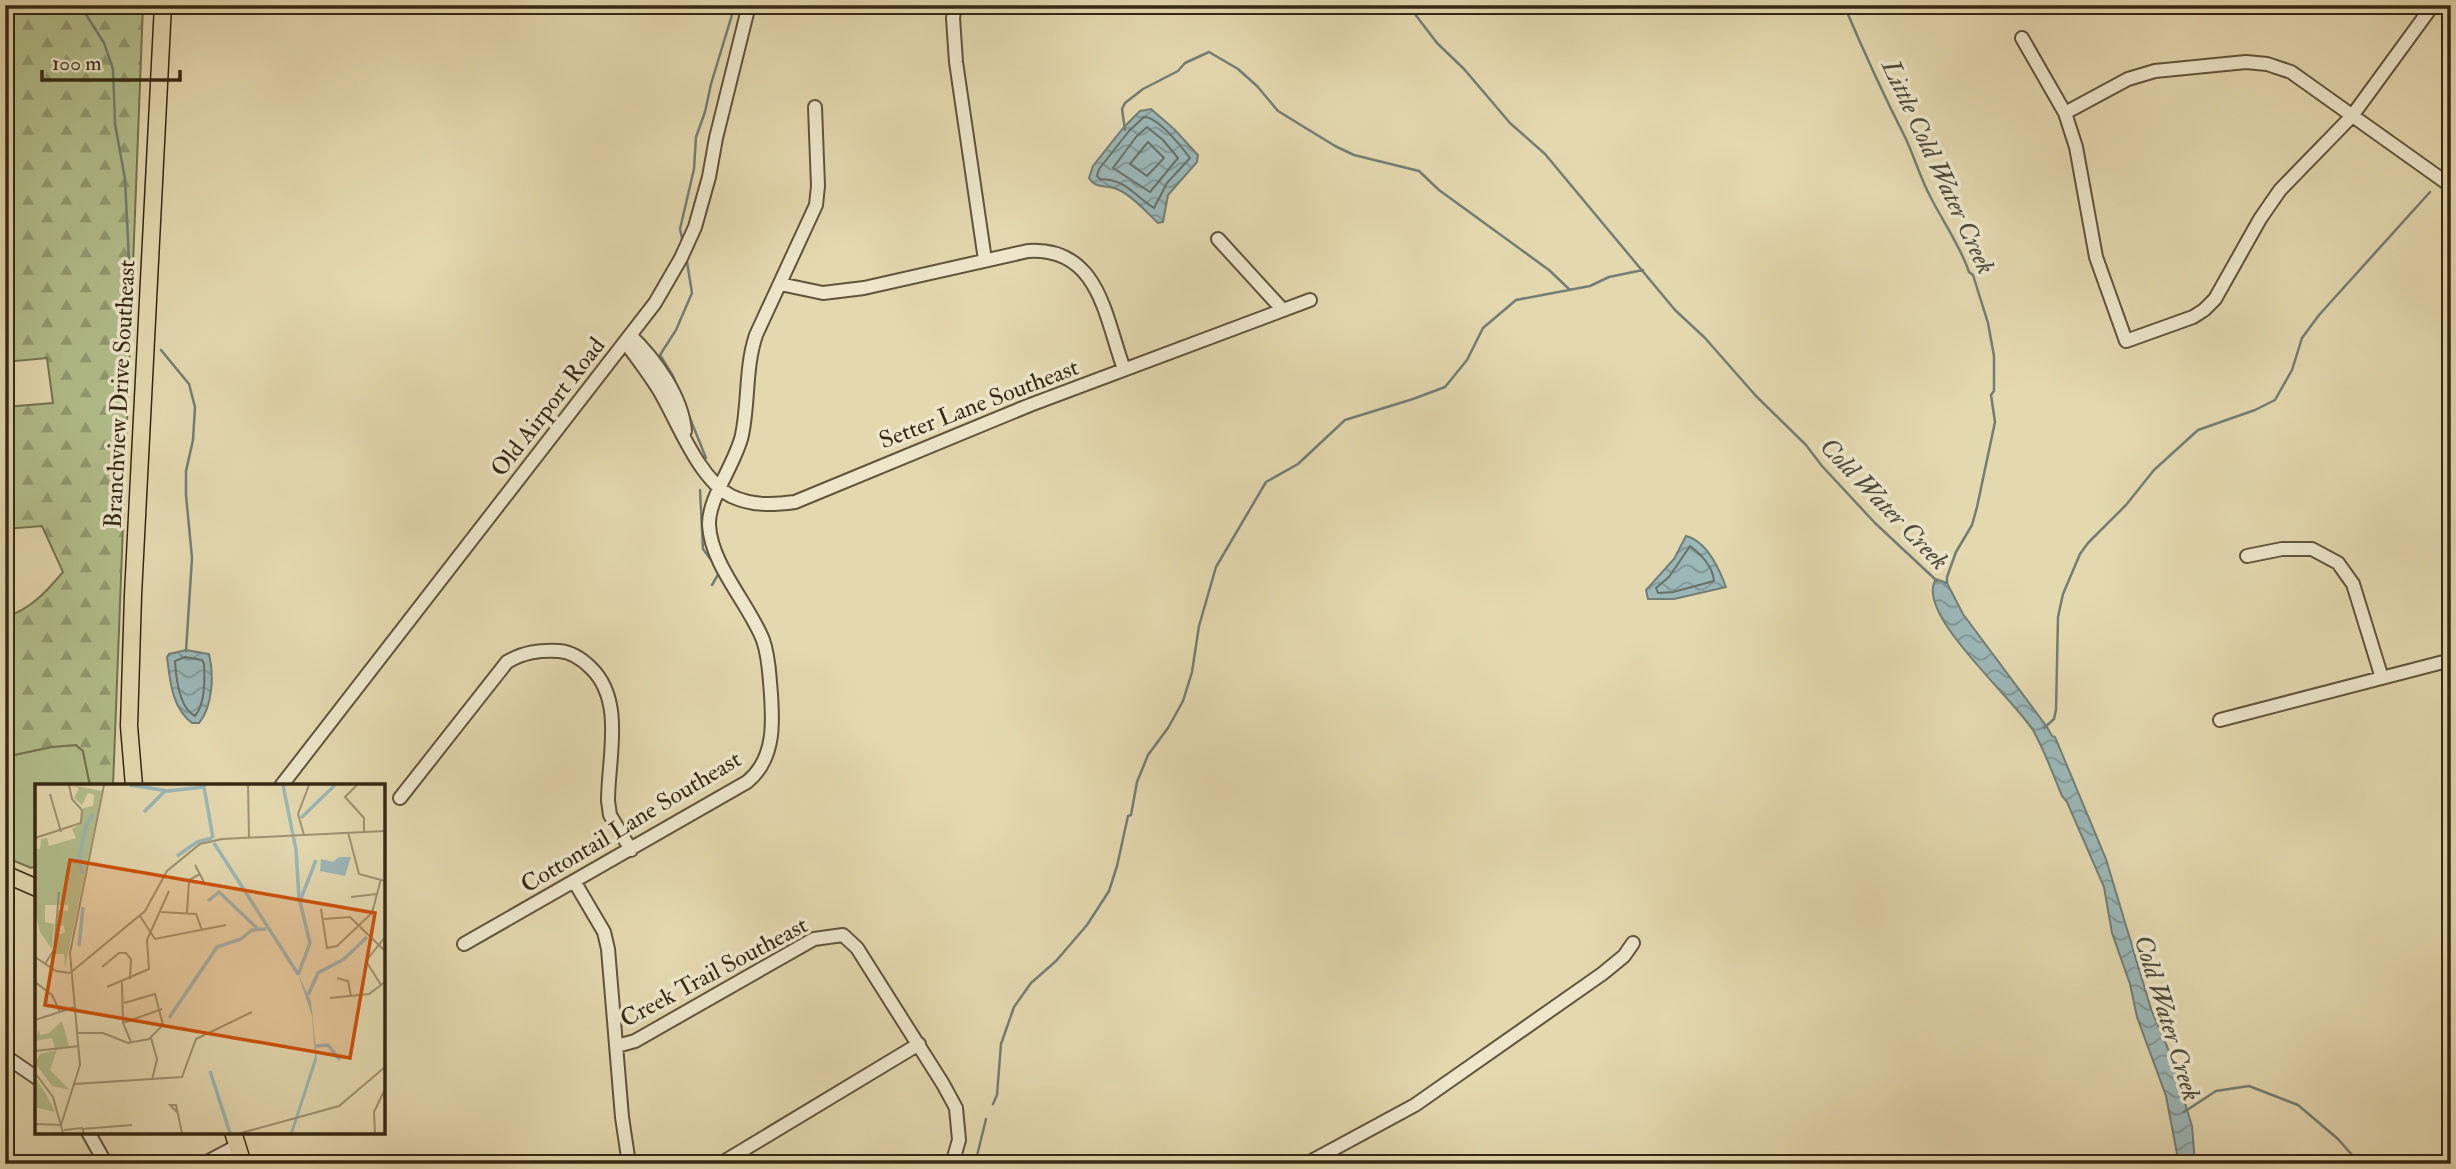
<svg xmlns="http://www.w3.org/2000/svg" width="2456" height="1169" viewBox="0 0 2456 1169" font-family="'IM FELL Double Pica',serif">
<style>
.grass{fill:#b2bf8c;stroke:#747450;stroke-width:2}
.forest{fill:url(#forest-firs);stroke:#747450;stroke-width:2}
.water{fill:url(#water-waves);stroke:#737e76;stroke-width:2}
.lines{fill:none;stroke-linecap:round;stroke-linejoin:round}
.shore{stroke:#687066;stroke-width:2}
.stream{stroke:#737e76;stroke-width:2.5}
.minor-casing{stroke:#62543b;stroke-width:16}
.major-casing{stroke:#362814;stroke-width:19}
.minor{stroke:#ede6cb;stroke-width:12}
.major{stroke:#e4d8af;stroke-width:16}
.labels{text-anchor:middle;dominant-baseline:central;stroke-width:7;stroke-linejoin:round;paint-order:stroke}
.street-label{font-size:24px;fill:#362814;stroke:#ede6cb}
.water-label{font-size:26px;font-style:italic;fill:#4f4c3d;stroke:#ede6cb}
.inset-river{fill:none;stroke:#9bb7b7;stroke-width:3.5}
.inset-road{fill:none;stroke:#9e9271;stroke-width:2}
.view{fill:#cd520d;fill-opacity:0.15;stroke:#cd520d;stroke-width:3.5}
.inset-edge{fill:none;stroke:#362814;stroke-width:3.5}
</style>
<defs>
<pattern id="forest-firs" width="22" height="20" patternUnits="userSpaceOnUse" patternTransform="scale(1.75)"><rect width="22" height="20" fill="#b2bf8c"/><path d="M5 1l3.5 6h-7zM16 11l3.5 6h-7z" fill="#929b71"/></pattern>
<pattern id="water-waves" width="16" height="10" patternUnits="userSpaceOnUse" patternTransform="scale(1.75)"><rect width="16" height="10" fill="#9bb7b7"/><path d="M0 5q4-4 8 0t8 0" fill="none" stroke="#7f9594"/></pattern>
</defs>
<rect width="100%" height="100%" fill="#e4d8af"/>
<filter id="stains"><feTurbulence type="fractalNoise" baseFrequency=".00286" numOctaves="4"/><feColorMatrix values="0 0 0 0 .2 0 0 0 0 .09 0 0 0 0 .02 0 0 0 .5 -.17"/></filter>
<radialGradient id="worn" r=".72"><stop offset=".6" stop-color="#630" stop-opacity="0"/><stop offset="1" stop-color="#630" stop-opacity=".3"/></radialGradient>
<!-- grass -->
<path class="grass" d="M 76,745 L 83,751 L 90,786 L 37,786 L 37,866 L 31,868 L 5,857 L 5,757 L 51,747 Z"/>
<!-- forest -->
<path class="forest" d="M 5,5 L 143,5 L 113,786 L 90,786 L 83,751 L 76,745 L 51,747 L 5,757 L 5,617 C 30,610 47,591 63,572 L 42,526 L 5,529 L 5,407 L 53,403 L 47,358 L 5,362 Z"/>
<!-- water -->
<path class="water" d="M 1151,109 L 1174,129 L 1198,155 L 1197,162 L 1168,195 L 1163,222 L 1158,223 C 1146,212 1134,197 1119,190 C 1108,184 1096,190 1089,178 L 1093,166 L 1124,127 L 1140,111 Z
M 1686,536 C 1707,541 1719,568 1726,587 L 1674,599 L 1648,599 L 1646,590 L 1674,559 Z
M 1936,579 L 1947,583 L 1963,614 L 2047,727 L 2052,736 L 2055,737 L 2106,859 L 2151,1009 L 2169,1051 L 2192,1126 L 2195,1164 L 2179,1164 L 2166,1096 L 2137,1017 L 2130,984 L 2112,933 L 2104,887 L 2067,802 L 2062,796 C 2053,774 2045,752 2034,732 C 2017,701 1913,613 1936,579 Z
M 186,650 L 209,654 C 214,674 213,706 199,723 L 192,723 C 172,708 170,681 167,657 L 169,654 Z"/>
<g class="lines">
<!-- shore -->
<path class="shore" d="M 1144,117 C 1158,117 1182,147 1190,158 L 1167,183 L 1154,208 C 1133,195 1128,180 1100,179 L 1097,176 L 1099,169 L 1129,131 Z
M 1147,127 L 1163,140 L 1178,158 L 1150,192 L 1113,168 L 1136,137 Z
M 1148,142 L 1164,158 L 1147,176 L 1130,164 Z
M 1690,546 C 1701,554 1713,567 1714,581 L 1673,592 L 1658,593 L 1656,588 L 1669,577 Z
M 185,657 L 202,660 L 204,664 C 205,680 205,704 195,716 C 179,708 176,678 175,661 Z"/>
<!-- stream -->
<path class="stream" d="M 80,5 L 104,43 L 113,69 L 115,124 L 125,179 L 131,302
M 1408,5 L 1437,43 L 1464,69 L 1510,123 L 1545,154 L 1675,310 L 1705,338 L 1756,396 L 1806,445 L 1822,466 L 1875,523 L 1937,581
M 1844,5 C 1863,50 1883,94 1905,137 C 1914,156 1920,177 1930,196 C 1943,222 1960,245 1969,272 L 1973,275 L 1988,323 L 1994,356 L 1994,391 L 1991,395 L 1995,422 L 1977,507 L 1972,525 L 1956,552 L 1947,577 L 1947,583 L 1945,583
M 1847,13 L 1852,5
M 1125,130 L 1122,109 L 1125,103 L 1143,89 L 1178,71 L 1185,63 L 1209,52 L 1238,69 L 1257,86 L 1278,111 L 1335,146 L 1354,155 L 1419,171 L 1439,190 L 1549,270 L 1570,290
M 2446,166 L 2451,158
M 682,238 L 680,229 L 694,169 L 696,137 L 705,112 L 711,84 L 735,5
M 687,262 L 692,293 L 676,330 L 660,355 L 673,376 L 706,458
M 161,350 L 189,384 L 195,407 L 193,440 L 186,471 L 186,495 L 192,558 L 186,651
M 700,490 L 703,549 L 714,564
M 712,585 L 719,573
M 2044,728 L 2054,719 L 2056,710 L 2058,617 L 2063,594 L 2080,554 L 2088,543 L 2126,505 L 2154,470 L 2198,430 L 2255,410 L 2275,400 L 2292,370 L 2302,338 L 2319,315 L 2430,192
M 993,1104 L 997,1095 L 1001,1044 L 1014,1007 L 1031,983 L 1056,961 L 1087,925 L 1109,891 L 1117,866 L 1128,816 L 1131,815 L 1137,782 L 1148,755 L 1168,728 L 1183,701 L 1192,672 L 1199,626 L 1216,567 L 1266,482 L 1298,464 L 1345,420 L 1413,399 L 1445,387 L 1467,360 L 1483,328 L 1516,300 L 1590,286 L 1609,277 L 1643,270
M 2184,1112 L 2216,1091 L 2249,1086 L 2298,1105 L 2338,1139 L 2360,1164
M 975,1164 L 986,1119"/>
<defs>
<path id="minor" d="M 955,5 L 953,18 L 956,62 L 985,260
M 1081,5 L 1082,7
M 2022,38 L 2065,113 L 2076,147 L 2096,257 L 2126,341 L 2193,317 L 2204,310 L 2215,299 L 2260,219 L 2280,190 L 2352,116 L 2433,5
M 2065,113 L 2128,79 L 2155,71 L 2246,62 L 2267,64 L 2291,72 L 2451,186
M 1218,239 L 1282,309
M 780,284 L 823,293 L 864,288 L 1028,251 C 1100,247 1105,318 1124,369
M 630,335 C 655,359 682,396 685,431
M 625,342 C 637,358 649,374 659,390 C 678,422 698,478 731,496 C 752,506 773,505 795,502 L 1030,405 L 1310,300
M 2451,350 L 2451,387
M 2247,556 L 2282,549 L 2312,549 L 2338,563 L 2353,584 L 2382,678
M 2220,720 L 2451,660
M 281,786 L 655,303 L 681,258 L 695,227 L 709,177 L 716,138 L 749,5
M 400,798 L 507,662 C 524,652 539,650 559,651 C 572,652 582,659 591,668 C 625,701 608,758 608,801 L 610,815 L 631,850
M 574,881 L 604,932 L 608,949 L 622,1117 L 629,1164
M 464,944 L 747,782 C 777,758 773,717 770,682 C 769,669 768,654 763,640 C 749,604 711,565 709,525 C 708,498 736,463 742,435 C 749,402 745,368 756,335 L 816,205 L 818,186 L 815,107
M 617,1046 L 635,1041 L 814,939 L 843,935 L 857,948 L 943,1084 L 956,1108 L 959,1140 L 952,1164
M 5,1056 L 37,1078
M 88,1132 L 106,1164
M 203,1164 L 237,1146
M 720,1164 L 919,1044
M 1306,1164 L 1415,1105 L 1602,974 L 1624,956 L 1633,943"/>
<path id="major" d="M 134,786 L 129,726 L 133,595 L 163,5
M 5,874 L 37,888
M 233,1132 L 243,1164"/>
</defs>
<!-- minor casing -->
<use href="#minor" class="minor-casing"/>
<!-- major casing -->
<use href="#major" class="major-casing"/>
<!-- minor -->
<use href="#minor" class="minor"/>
<!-- major -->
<use href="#major" class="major"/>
</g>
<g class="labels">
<!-- street labels -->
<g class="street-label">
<text transform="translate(120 394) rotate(-87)">Branchview Drive Southeast</text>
<text transform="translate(979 404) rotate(-21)">Setter Lane Southeast</text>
<text transform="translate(548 407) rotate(-52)">Old Airport Road</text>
<text transform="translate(631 822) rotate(-31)">Cottontail Lane Southeast</text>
<text transform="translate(714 972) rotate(-28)">Creek Trail Southeast</text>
</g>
<!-- water labels -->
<g class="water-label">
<text transform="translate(1938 167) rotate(65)">Little Cold Water Creek</text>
<text transform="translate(1884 504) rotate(46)">Cold Water Creek</text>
<text transform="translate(2167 1018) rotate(73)">Cold Water Creek</text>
</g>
</g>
<!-- overview -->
<g transform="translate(35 784)">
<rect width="350" height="350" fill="#e4d8af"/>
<path d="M 36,1 L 67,7 L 30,184 L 29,170 L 18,170 L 21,152 L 30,148 L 29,142 L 22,141 L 23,126 L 33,127 L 33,121 L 10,121 L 10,138 L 19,140 L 17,165 L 5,148 L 0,126 L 0,65 L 5,65 L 6,55 L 12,54 L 14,62 L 41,54 L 37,45 L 44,41 L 48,24 L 58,22 L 59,11 L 53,9 L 47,21 L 39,14 L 44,4 ZM 27,237 L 34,262 L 20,264 L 17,254 L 0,257 L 4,245 L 5,251 L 14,249 ZM 22,266 L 15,286 L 35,306 L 17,302 L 0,279 L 5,270 ZM 0,294 L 10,308 L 20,328 L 0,323 Z" fill="#b2bf8c"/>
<path d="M 304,73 L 316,73 L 310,92 L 285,87 L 286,75 L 298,78 ZM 263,190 L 276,217 L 282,276 L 258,349 L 255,349 L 280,272 L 277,232 Z" fill="#9bb7b7"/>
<path class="inset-river" d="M 95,1 L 133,7 L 169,3 L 178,54M 248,1 L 261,66 L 264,114 L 275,159 L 263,191M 109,28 L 130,7M 266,34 L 300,1M 179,59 L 263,190M 142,72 L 162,58 L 177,54M 47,90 L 44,75 L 51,42 L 58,30M 173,117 L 184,108 L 223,145M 265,117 L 281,76M 44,162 L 48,123M 273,211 L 283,189 L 309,175 L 332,153M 134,234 L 182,163 L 206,155 L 217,146 L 231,145M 281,262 L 293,261 L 305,276M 175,287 L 195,349"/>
<path class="inset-road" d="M 213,1 L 214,54M 322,1 L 310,13 L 329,34 L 329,48M 15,10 L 26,48M 313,48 L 324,90 L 350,97M 269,51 L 263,30 L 274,1M 0,54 L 46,39 L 47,26 L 37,15 L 34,1M 160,81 L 170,100M 316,113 L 342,110M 286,125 L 292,164 L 302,162 L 337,129 L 346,95M 126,128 L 161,130 L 167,146M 152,129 L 154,96 L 165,90M 105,132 L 120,155 L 191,141M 289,135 L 315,133 L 350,167M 0,173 L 21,187 L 35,189M 10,180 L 19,166 L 24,108M 67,183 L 84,169 L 91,169 L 96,175 L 95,195M 35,189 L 110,127 L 132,87 L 165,60 L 187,55 L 350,47M 302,194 L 313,197 L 316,212M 0,198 L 17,211 L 25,228M 87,198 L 88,239 L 96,258M 346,201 L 331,177 L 350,153M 72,203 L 114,185 L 112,156 L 134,107M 295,214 L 334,210 L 350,198M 0,236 L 40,223M 88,239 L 127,225M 43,249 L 68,249 L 93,259 L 114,255 L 128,241 L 120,210 L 89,219M 116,254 L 122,275 L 117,296M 0,267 L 44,262M 0,289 L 18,313 L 28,349M 40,300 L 147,293 L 161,255 L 217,228M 142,328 L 135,321 L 141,321 L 147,349M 0,340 L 26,341M 26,341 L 45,281 L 35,169 L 69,1M 47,345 L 97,341M 29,346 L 47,344 L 49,349M 206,349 L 304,322 L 350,283M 340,349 L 339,328 L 350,305"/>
<path class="view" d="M 35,76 L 340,129 L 315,274 L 10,221 Z"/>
<rect width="350" height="350" class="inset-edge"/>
</g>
<!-- margin -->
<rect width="2456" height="1169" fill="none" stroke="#e4d8af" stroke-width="28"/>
<rect x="7" y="7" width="2442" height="1155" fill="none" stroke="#362814" stroke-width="3.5"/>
<rect x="14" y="14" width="2428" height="1141" fill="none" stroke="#362814" stroke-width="2"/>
<!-- scale -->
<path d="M42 70v10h138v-10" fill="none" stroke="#362814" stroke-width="3.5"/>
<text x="52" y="70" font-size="21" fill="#362814" stroke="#ede6cb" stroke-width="5" paint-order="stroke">100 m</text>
<rect width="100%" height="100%" filter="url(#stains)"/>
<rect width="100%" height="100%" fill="url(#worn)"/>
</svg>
